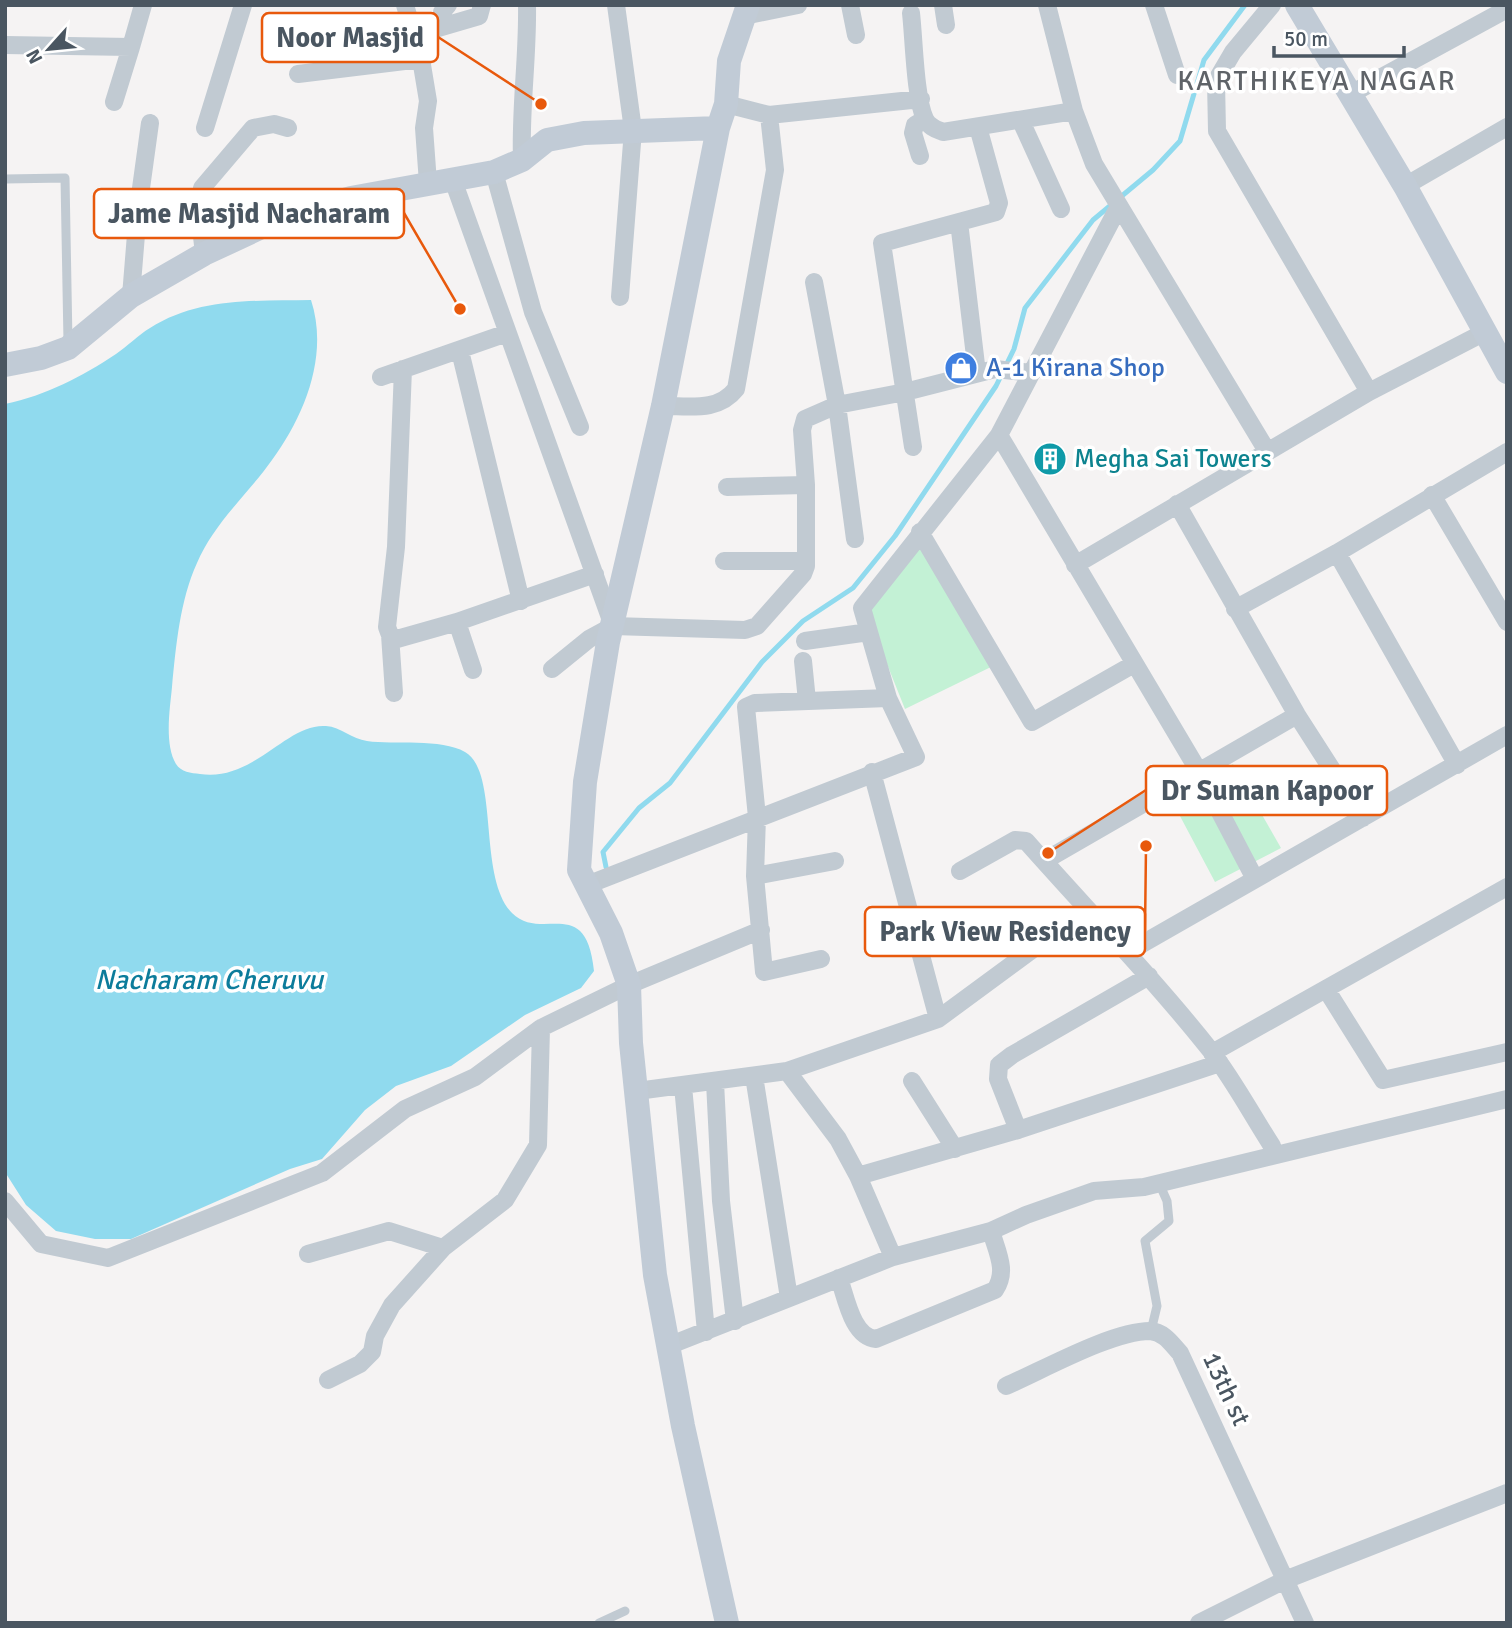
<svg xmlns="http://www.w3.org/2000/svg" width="1512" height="1628" viewBox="0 0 1512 1628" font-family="Signika,sans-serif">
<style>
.green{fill:#c3f1d5}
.water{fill:#90daee}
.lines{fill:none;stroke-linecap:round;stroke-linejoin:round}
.stream{stroke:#90daee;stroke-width:5}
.lane{stroke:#c1cad2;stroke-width:9}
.street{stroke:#c1cad2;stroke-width:18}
.secondary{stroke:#c1cbd6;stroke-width:24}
.labels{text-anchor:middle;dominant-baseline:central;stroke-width:7;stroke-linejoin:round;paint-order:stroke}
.shop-label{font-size:26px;fill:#366cbe;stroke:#fff;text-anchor:start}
.culture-label{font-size:26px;fill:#0d838f;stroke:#fff;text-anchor:start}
.street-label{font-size:26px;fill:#4a5661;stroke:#fff}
.neighbourhood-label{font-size:28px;letter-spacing:2px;fill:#5f6368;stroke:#fff}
.water-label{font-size:28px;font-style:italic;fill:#0c7c9b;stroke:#fff}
.leader{fill:none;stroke:#e8590c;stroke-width:2.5}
.callout-dot{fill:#e8590c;stroke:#fff;stroke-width:2.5}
.callout{fill:#fff;stroke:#e8590c;stroke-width:2.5}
.callout-label{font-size:28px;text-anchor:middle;font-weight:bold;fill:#4a5661}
</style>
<rect width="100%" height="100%" fill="#f5f3f3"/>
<!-- green -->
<path class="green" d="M 922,542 L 995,665 L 905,709 L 865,609 Z
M 1233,764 L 1281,848 L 1215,882 L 1172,801 Z"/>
<!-- water -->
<path class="water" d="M 311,300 C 329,355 305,415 272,460 C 248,494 214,523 197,563 C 180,600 176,646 172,687 C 170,708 164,744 176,764 C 181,772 191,773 200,774 C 254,782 286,723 326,726 C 341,727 352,739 367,741 C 394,745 441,738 465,752 C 500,772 477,877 512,913 C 542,943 586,893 594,971 L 581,988 L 525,1015 L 451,1066 L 396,1086 L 365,1110 L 322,1159 L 290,1169 L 131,1239 L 95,1239 L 56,1231 L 26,1205 L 5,1172 L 5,404 C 47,395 81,377 116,354 C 128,346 138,335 150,328 C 199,297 256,301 311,300 Z"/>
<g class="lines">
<!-- stream -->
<path class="stream" d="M 606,867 L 603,852 L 639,808 L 670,783 L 762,662 L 803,621 L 853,588 L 895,536 L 996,386 L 1014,349 L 1025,308 L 1093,220 L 1153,170 L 1180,141 L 1204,60 L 1245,5"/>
<!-- lane -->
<path class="lane" d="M 5,179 L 65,178 L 68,342
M 1151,1331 L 1157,1306 L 1145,1241 L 1169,1221 L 1167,1201 L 1159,1183
M 599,1623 L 625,1611"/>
<!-- street -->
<path class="street" d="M 405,5 L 421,59 L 428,101 L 424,128 L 428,183
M 616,5 L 633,130 L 620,297
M 850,5 L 856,35
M 943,5 L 946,25
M 1047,5 L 1074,111 L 1094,164 L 1267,451
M 1154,5 L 1177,75
M 1272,5 L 1233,52 L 1216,81 L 1217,131 L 1369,392
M 442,12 L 448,5
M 911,13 C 914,39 915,98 925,119 C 929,127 936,129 943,132 L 1074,111
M 744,16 L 798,5
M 414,35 L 479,16 L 482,5
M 5,45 L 131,47 L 114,102
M 131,47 L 143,5
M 298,74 L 421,59
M 1349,95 L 1507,9
M 726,104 L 769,115 L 921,99
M 1021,121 L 1061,209
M 205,128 L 243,5
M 920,156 L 913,133 L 915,125 L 925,119
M 522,160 C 520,108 528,58 527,5
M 494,172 L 533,312 L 580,427
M 453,180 L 613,626 L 745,630 L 757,626 L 803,574 L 806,566 L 806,485 L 802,430 L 805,419 L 837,405 L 905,392 L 995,369 L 1032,373
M 1405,186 L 1507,127
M 959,222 L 977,373
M 204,254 L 199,210 L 202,188 L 253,128 L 274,124 L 288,128
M 814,282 L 837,405 L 855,539
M 131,296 L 138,210 L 150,123
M 460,351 L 521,601
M 403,369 L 396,547 L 387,627 L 390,635 L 397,639 L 457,622
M 381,377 L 507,333
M 663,406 C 690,406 718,412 736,389 L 775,170 L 769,115
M 999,435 L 1198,770 L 1255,879
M 913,447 L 882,243 L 996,212 L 999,203 L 978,127
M 727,487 L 806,485
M 1432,495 L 1507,622
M 1177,504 L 1297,715 L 1363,818
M 920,532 L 1032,722 L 1134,664
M 1337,553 L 1457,765
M 724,561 L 806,561
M 1075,565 L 1369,392 L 1485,332
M 1235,609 L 1337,553 L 1507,452
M 390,635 L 394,693
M 805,641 L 869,632
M 803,661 L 807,701
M 552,669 L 589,639 L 613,626
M 473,670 L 457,622 L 595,574
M 872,772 L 938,1019
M 1044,861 L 1297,715
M 960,871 L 1015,840 L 1026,841 C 1088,911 1153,978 1211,1051 C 1234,1081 1252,1115 1272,1146
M 755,876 L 835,861
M 587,885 L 916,757 L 888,698 L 862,608 L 999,435 L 1119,206
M 1128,952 L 1507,735
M 821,959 L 764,972 L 755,876 L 757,817 L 746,707 L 755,703 L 888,698
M 1326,989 L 1383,1080 L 1507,1052
M 1212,1053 L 1507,887
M 787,1071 L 838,1139 L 858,1176 L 893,1257
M 754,1076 L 789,1298
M 912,1081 L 955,1149
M 715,1082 L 721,1201 L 735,1321
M 683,1086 L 706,1332
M 637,1091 L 787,1071 L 938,1019 L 1086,910
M 1018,1130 L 998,1079 L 999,1065 L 1012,1055 L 1149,976
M 858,1176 L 1018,1130 L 1220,1063
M 5,1201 L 41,1244 L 108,1258 L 322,1173 L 405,1109 L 475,1077 L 541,1028 L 629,985 L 761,930
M 308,1254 L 389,1231 L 443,1248
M 839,1278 C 846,1297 852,1337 876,1339 L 995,1290 C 1008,1271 997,1252 991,1231
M 668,1346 L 893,1257 L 991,1231 L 1026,1215 L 1094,1191 L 1144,1187 L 1507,1099
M 328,1380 L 360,1364 L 372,1352 L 375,1336 L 392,1305 L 443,1248 L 505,1200 L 538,1145 L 541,1028
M 1006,1386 C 1043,1370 1112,1331 1150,1331 C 1164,1332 1171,1343 1180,1353 L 1305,1623
M 1199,1623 L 1285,1580 L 1507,1493"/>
<!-- secondary -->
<path class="secondary" d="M 1297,5 L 1405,186 L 1507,372
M 5,365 L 41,358 L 68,348 L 131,296 L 204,254 L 266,225 L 312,209 L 351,198 L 494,172 L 522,160 L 547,140 L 584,133 L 718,128
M 727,1623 L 683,1426 L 655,1275 L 631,1043 L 629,985 L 611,933 L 579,870 L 585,782 L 608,642 L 663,406 L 718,128 L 726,104 L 729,61 L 748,5"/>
</g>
<!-- icons -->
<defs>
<symbol id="shop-disc" viewBox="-11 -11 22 22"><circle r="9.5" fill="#3f7fe0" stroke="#fff"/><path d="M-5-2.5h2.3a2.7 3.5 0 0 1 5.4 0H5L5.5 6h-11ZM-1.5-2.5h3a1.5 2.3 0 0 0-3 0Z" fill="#fff"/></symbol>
<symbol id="building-disc" viewBox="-11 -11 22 22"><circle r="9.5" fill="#0f9aa8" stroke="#fff"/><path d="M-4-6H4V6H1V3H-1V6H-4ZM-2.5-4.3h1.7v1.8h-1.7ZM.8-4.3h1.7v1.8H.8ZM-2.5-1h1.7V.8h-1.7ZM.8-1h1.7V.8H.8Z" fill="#fff"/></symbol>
</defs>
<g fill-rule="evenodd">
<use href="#shop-disc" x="942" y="349" width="38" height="38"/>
<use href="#building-disc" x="1031" y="440" width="38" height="38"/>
</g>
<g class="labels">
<!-- shop labels -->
<g class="shop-label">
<text x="986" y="368">A-1 Kirana Shop</text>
</g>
<!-- culture labels -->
<g class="culture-label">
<text x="1074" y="459">Megha Sai Towers</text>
</g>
<!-- street labels -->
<g class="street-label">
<text transform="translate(1226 1389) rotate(65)">13th st</text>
</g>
<!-- neighbourhood labels -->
<g class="neighbourhood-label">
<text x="1317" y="81">KARTHIKEYA NAGAR</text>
</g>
<!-- water labels -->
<g class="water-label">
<text x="209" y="980">Nacharam Cheruvu</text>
</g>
</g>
<!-- callouts -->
<path class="leader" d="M541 104L438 37M460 309L404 213M1048 853L1146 790M1146 846L1145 931"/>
<g class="callout-dot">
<circle cx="541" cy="104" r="7"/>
<circle cx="460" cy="309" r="7"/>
<circle cx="1048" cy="853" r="7"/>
<circle cx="1146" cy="846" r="7"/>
</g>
<g class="callout">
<rect x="262" y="13" width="176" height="49" rx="7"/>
<rect x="94" y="189" width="310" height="49" rx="7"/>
<rect x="1146" y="766" width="241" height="49" rx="7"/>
<rect x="865" y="907" width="280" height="49" rx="7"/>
</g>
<g class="callout-label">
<text x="350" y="47">Noor Masjid</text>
<text x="249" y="223">Jame Masjid Nacharam</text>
<text x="1267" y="800">Dr Suman Kapoor</text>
<text x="1005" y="941">Park View Residency</text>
</g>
<!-- border -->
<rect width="1512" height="1628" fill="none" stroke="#4a5661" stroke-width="14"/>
<!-- north arrow -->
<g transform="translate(49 49) rotate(243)" stroke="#ffffff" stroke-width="5" paint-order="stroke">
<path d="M0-5L12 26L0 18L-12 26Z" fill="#4a5661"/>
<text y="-10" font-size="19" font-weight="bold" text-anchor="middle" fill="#4a5661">N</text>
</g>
<!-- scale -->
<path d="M1274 46v10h130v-10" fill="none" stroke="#4a5661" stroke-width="3.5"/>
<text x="1284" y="46" font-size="21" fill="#4a5661" stroke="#ffffff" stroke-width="5" paint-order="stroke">50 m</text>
</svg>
